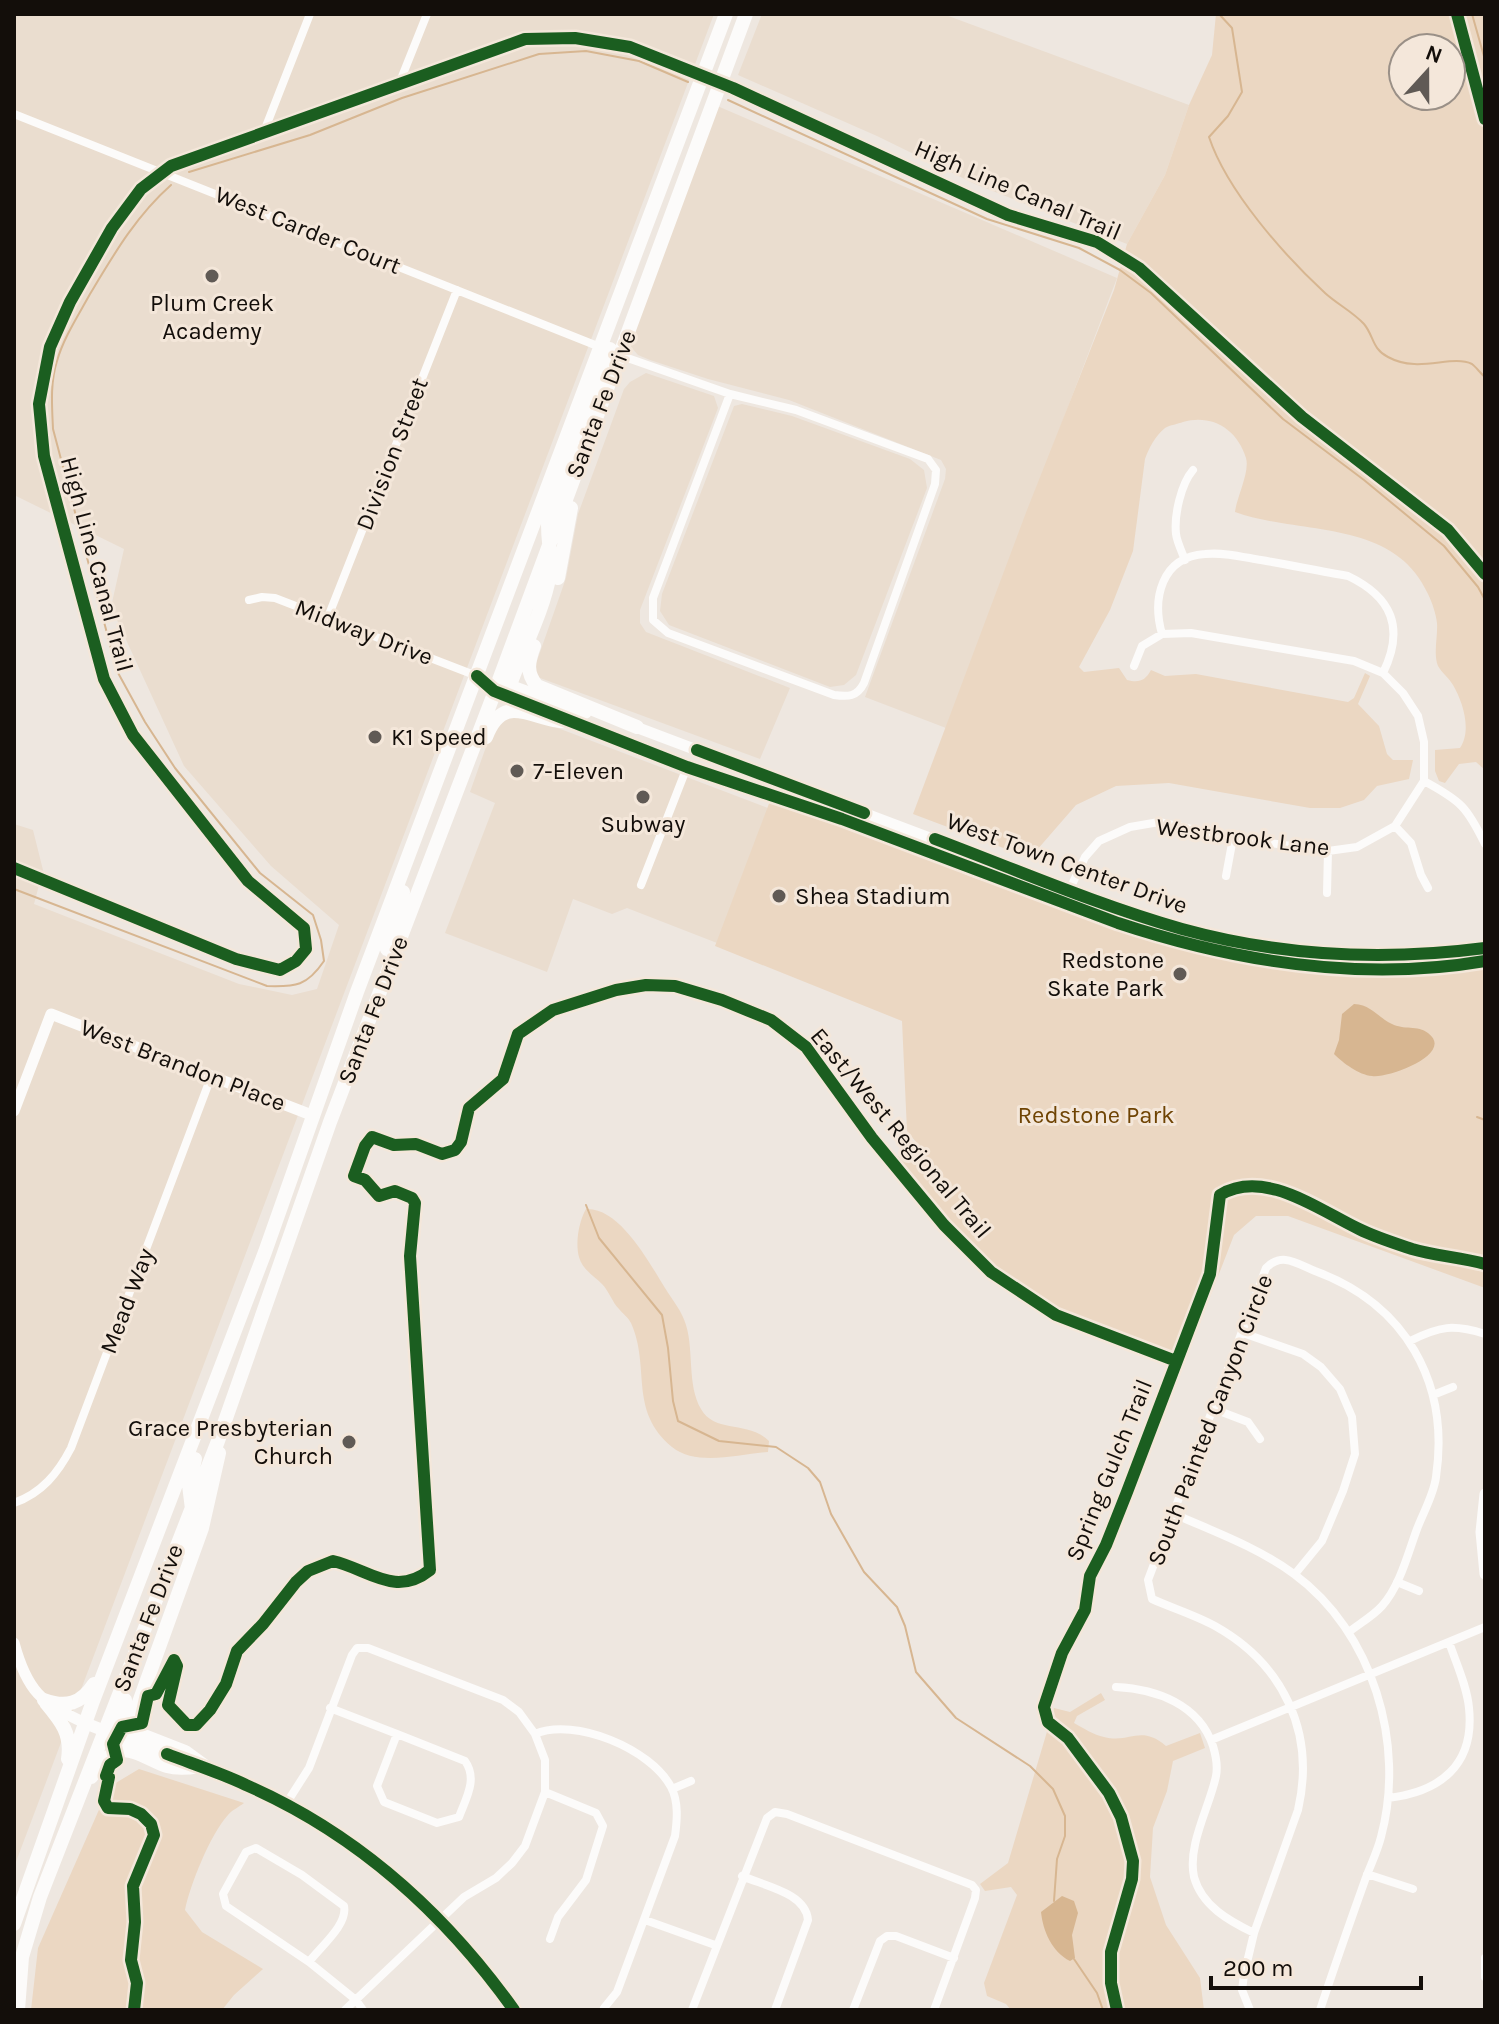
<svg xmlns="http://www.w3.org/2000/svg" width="1499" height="2024" viewBox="0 0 1499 2024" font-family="Karla,sans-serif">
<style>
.built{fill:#eaddcf}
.green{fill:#ebd7c2;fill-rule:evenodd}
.water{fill:#d7b691}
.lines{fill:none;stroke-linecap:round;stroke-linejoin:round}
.stream{stroke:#d7b691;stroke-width:2}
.street{stroke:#fcfbfa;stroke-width:8}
.secondary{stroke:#fcfbfa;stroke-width:11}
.primary{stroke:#fcfbfa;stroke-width:12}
.highway{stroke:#fcfbfa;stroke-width:14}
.cycleway-casing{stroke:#f4e7da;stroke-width:17}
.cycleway{stroke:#1b5e20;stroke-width:12}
.poi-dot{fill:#605a55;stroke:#f4e7da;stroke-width:3}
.labels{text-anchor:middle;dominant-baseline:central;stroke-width:6;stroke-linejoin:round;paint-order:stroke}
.street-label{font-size:24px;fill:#130e0a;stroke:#f4e7da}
.poi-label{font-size:24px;fill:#130e0a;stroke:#f4e7da;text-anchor:start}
.park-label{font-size:24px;fill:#6f4404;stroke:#f4e7da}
</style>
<rect width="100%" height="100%" fill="#eee7e0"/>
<!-- built -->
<path class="built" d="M 14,14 L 714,14 L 14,1867 L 14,824 L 33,830 L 43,870 L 34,904 L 239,984 L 292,995 L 317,989 L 339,925 L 271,866 L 184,766 L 111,607 L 124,549 L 14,495 Z
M 762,14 L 943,14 L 1189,105 L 1165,175 L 1127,244 L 975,184 L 877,136 L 738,75 Z
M 715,105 L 1117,278 L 946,728 L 865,697 L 945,479 L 946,469 L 941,460 L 789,400 L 708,379 L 650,360 L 638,355 L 631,347 L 631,337 Z
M 646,373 L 714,396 L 718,408 L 640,610 L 640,623 L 646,632 L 790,688 L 760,759 L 532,675 L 566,578 L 578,514 L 624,389 L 630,382 Z
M 742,404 L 792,416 L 910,459 L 924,470 L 927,488 L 856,675 L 844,685 L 830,687 L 669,625 L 660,611 L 662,594 L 734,406 Z
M 521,714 L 768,808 L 717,943 L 627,908 L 612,914 L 573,899 L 547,972 L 445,933 L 495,803 L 470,792 L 492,730 L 503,717 Z"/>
<!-- green -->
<path class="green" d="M 1216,14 L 1485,14 L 1485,770 L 1476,762 L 1459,764 L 1445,783 L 1439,781 L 1435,771 L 1435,750 L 1460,748 C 1472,731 1463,702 1453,685 C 1449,678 1442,673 1438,666 C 1433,654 1438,636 1437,623 C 1436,614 1432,602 1428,594 C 1393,518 1302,536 1235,512 C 1237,496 1250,472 1246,458 C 1237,429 1212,414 1183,422 C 1178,424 1170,425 1165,428 C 1155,436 1149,448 1145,459 L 1133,551 L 1110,610 L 1079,667 L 1084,672 L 1119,668 L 1127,680 C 1139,683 1145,681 1151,670 L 1165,676 L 1196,674 L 1348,702 L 1354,698 L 1365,673 L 1370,676 L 1358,704 L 1379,726 L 1387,754 L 1393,760 L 1413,760 L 1409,779 L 1377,786 L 1364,800 L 1340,808 L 1310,808 L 1169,783 L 1116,786 L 1076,805 L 1030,858 L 913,814 L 1027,510 L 1114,290 L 1127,244 L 1165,175 L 1189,105 L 1212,55 ZM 1403,48 L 1451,48 L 1451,96 L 1403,96 Z
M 770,801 C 824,818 877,838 930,859 C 954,868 974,881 1000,885 C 1055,906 1109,929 1166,945 C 1270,974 1378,980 1485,967 L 1485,1288 L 1288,1216 L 1256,1216 L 1234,1235 L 1183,1367 C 1117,1342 1044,1321 988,1276 C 949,1245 919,1203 888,1165 L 916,1142 L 907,1131 L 902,1021 L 715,946 Z
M 586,1209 C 620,1207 650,1264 665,1288 C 673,1301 682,1311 686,1325 C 694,1351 687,1385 701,1409 C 715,1434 748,1420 769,1441 L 768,1452 C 739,1454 697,1467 672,1447 C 628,1410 651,1368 631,1323 C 628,1317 623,1314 619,1309 C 612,1302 609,1291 602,1284 C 594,1276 582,1269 579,1257 C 575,1243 579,1221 586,1209 Z
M 1101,1693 L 1105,1700 L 1077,1716 L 1074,1723 C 1083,1728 1094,1735 1104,1737 C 1130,1744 1140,1724 1166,1746 L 1200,1733 L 1205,1748 L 1173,1761 L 1167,1791 L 1153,1828 L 1150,1877 L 1166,1925 L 1200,1978 L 1204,2010 L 1011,2010 L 1006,2004 L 987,1996 L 984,1983 L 1017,1895 L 1011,1887 L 985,1891 L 980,1884 L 1008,1863 L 1054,1708 L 1070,1712 Z
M 139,1769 L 244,1803 C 239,1807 232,1810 228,1815 C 210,1835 190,1885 185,1910 L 202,1932 L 263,1969 L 234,1995 L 222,2010 L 31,2010 L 38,1948 L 109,1787 Z"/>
<!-- water -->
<path class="water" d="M 1354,1004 C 1372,1005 1377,1017 1392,1024 C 1403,1030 1418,1025 1428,1033 C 1456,1054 1387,1079 1372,1076 C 1359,1075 1343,1063 1334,1054 L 1339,1040 L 1342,1014 Z
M 1062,1896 L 1074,1901 L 1078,1913 L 1072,1935 L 1075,1958 L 1070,1961 C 1052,1952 1043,1931 1041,1912 Z"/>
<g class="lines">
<!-- stream -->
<path class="stream" d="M 1219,14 L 1232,28 L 1242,92 L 1228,116 L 1209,137 C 1227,191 1284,255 1325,293 C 1337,304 1353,312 1364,324 C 1374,336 1372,349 1388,357 C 1419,374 1451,354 1472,364 C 1476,367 1481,374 1485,377
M 1472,14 L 1485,60
M 728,100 L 987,219 L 1079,248 L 1120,270 L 1151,293 L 1283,419 L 1364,480 L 1444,546 L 1478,587 L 1485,600
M 189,172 L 310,135 L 402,98 L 539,54 L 586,51 L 639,61 L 688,82
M 14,889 L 267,986 C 296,987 307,986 324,961 L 321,940 L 313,915 L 260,873 L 175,768 L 145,722 L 117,671 L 53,429 C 52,406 50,383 57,361 C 64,337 78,316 90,294 C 114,254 136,216 171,185
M 1477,1117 L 1485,1120
M 586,1205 L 599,1238 L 662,1315 L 668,1348 L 673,1401 L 678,1421 L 719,1441 L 776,1447 L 808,1468 L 820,1482 L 831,1514 L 864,1572 L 897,1607 L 905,1626 L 916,1672 L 956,1718 L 1030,1766 L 1053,1789 L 1065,1816 L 1065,1836 L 1057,1859 L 1054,1901
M 1074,1959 L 1097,1993 L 1103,2010"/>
<!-- street -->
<path class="street" d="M 14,114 L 600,347
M 263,134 L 310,14
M 162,171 L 171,166 L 399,84 L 427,14
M 619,355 L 730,394 L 796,410 L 928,459 L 936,470 L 935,484 L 864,683 C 857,697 848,697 834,695 L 668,633 L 653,620 L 653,598 L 730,394
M 1185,560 C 1182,552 1177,542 1176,534 C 1174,515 1181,484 1193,470
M 249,600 L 262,597 L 275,598 L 477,676
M 328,617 L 457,290
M 1162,634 C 1152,599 1161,557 1205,554 C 1224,552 1243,557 1261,560 C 1290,565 1319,571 1348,576 C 1392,597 1405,628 1383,673
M 1424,781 C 1461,801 1467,807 1485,844
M 1395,826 L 1411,843 L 1421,875 L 1428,888
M 1226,876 L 1233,838
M 641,885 L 687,767
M 1068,893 L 1085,857 L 1099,841 L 1130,827 L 1159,822 L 1233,838 L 1328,851 L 1357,847 L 1395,826 L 1424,781 L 1424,742 L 1418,716 L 1403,693 L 1383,673 L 1354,661 L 1191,633 L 1162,634 L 1142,646 L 1134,666
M 1327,893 L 1328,851
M 1243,1333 L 1303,1354 L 1321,1367 L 1340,1389 L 1352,1417 L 1355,1454 L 1343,1491 L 1322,1541 L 1295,1574
M 1410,1341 C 1440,1326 1453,1324 1485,1334
M 1433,1395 L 1453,1387
M 1214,1409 L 1248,1422 L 1260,1439
M 14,1503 C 42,1493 58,1473 71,1448 L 211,1077
M 1174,1514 C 1215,1532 1257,1547 1294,1574 C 1373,1632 1406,1744 1381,1837 C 1377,1853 1369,1868 1364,1883 C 1349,1925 1334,1968 1320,2010
M 1397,1582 L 1419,1591
M 1116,1687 C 1156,1689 1199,1704 1213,1746 C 1216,1756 1218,1766 1216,1776 C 1210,1806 1187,1845 1194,1877 C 1202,1906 1229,1921 1254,1933
M 330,1708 L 397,1734
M 397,1734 L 465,1761 C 478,1779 466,1798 459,1817 L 437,1823 L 384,1802 L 377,1786 Z
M 535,1734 C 575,1717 651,1749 671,1787 C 679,1802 677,1821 675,1836 L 617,1992 L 604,2008
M 1211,1740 L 1485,1627
M 672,1789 L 691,1781
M 545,1792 L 596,1813 L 603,1826 L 586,1880 L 558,1917 L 550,1939
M 1388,1798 C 1440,1792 1475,1765 1469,1708 C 1467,1686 1456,1663 1449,1642
M 286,1804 L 309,1768 L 352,1655 L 357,1648 L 368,1648 L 503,1700 L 519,1712 L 535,1734 L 545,1760 L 545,1792 L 525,1846 L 512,1863 L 496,1878 L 464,1897 L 345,2010
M 256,1848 L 302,1875 L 344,1906 C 348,1925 320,1947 309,1962 L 226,1906 L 223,1894 L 246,1852 Z
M 1367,1874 L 1413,1889
M 742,1876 C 765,1886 806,1893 808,1920 L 775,2010
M 645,1920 L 715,1945
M 1485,1958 L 1485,1977
M 309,1962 L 356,2000 L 363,2010
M 692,2010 L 767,1818 L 775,1812 L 787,1814 L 972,1885 L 976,1890 L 975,1898 L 934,2010
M 853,2010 L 880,1941 L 887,1936 L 896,1936 L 954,1958
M 1250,2010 L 1242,1990 L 1244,1975 L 1254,1933 L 1298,1810 C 1316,1732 1283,1664 1215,1626 C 1195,1615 1172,1608 1152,1599 L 1148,1580 L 1266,1268 C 1282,1252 1296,1263 1315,1271 C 1405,1304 1450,1382 1436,1477 C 1434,1494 1423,1513 1417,1529 C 1408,1553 1400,1586 1382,1606 C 1373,1616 1359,1624 1349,1632"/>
<!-- secondary -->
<path class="secondary" d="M 477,676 L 494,691 L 687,767 L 842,819 L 1118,923 C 1236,962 1362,982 1485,961
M 504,683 L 586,713
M 633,726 L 1126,912 C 1246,948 1360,964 1485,948
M 14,1111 L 51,1014 L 314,1116
M 1485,1494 L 1481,1532 L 1485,1574
M 14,1643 C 27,1691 41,1703 85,1723"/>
<!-- primary -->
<path class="primary" d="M 85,1723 C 138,1745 194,1761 246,1784 C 357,1833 445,1912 514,2010"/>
<!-- highway -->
<path class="highway" d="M 558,578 L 571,508
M 534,646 C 528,662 526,673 537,686 L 637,727
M 512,698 L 510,685 C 523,649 543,612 550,574 C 553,552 545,535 549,512 L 610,349
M 486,737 C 505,687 537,725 571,721
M 387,949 L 403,892
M 185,1551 L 194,1525 L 189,1485 L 195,1459
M 44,1700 C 66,1708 81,1704 94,1684
M 46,1703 C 61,1721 72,1734 68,1759
M 121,1738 L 121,1714 L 125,1700
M 211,1771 L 185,1752 L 139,1734 L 134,1728 L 133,1719 L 202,1528 L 219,1453
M 91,1777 C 99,1768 107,1755 119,1751 C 134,1747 153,1762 167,1766 C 178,1769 188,1768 199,1766
M 14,1924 L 93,1701 L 265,1252 L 357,992 L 726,14
M 18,2010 L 22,1957 L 40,1897 L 218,1441 L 330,1122 L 492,699 L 746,14"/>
<defs>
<path id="cycleway" d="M 1457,14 L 1485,119
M 477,676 L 494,691 L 687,767 L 842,819 L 1118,923 C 1236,962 1362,982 1485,961
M 697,750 L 864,813
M 935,839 C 1017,870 1098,905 1182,929 C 1280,956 1384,961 1485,948
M 14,868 L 236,959 L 280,970 L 296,961 L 306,949 L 304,928 L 248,881 L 133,735 L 104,679 L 44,456 L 39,404 L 50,347 L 70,302 L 112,228 L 141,189 L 171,166 L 525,39 L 575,38 L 630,47 L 733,88 L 1008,215 L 1097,242 L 1139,268 L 1302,417 L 1448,530 L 1485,574
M 167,1754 C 193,1764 221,1773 246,1785 C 358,1834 444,1912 514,2010
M 134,2010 L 137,1983 L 131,1960 L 135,1922 L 133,1886 L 154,1835 L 151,1824 L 141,1814 L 130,1809 L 108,1808 L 104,1801 L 109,1777 L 106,1776 L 110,1765 L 117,1760 L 113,1744 L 122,1727 L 142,1723 L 148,1696 L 156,1694 L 174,1660 L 177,1666 L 168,1705 L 187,1725 L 196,1725 L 210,1710 L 226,1684 L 237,1651 L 263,1624 L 296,1582 L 308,1571 L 333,1561 C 368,1569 395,1598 430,1570 L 410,1256 L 415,1203 L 412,1198 L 395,1191 L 379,1196 L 365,1180 L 354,1176 L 365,1146 L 372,1137 L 394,1145 L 416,1144 L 442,1154 L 455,1150 L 461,1142 L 469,1108 L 503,1079 L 518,1034 L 553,1010 L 616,990 L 646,985 L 675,986 L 722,1000 L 771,1020 L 806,1047 L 872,1138 L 944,1225 L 991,1272 L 1056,1315 L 1176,1361
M 1117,2010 L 1111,1983 L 1111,1952 L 1132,1879 L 1133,1861 L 1121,1817 L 1109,1793 L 1068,1738 L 1048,1722 L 1044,1707 L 1062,1653 L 1085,1610 L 1090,1576 L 1106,1545 L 1127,1492 L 1210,1274 L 1220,1195 C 1264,1168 1319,1210 1359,1229 C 1375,1237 1394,1243 1412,1249 C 1435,1256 1461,1257 1485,1264"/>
</defs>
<!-- cycleway casing -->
<use href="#cycleway" class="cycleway-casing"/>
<!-- cycleway -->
<use href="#cycleway" class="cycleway"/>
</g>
<!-- markers -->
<g class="poi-dot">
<circle cx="212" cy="276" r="8"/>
<circle cx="375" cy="737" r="8"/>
<circle cx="517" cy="771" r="8"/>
<circle cx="643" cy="797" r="8"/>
<circle cx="779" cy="896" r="8"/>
<circle cx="1180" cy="974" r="8"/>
<circle cx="349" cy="1442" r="8"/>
</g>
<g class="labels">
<!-- street labels -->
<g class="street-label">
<text transform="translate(1018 190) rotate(23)">High Line Canal Trail</text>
<text transform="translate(308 230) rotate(22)">West Carder Court</text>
<text transform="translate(601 404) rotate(-69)">Santa Fe Drive</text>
<text transform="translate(392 454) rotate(-69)">Division Street</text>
<text transform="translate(97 564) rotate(75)">High Line Canal Trail</text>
<text transform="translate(364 632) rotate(21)">Midway Drive</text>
<text transform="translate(1243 837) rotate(7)">Westbrook Lane</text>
<text transform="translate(1067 863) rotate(20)">West Town Center Drive</text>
<text transform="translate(373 1010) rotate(-69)">Santa Fe Drive</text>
<text transform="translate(183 1065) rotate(21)">West Brandon Place</text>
<text transform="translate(901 1133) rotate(50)">East/West Regional Trail</text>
<text transform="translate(127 1301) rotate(-69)">Mead Way</text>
<text transform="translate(1210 1420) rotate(-69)">South Painted Canyon Circle</text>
<text transform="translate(1109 1470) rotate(-68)">Spring Gulch Trail</text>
<text transform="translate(148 1618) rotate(-69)">Santa Fe Drive</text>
</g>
<!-- poi labels -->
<g class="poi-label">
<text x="212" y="303" text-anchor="middle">Plum Creek<tspan x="212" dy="28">Academy</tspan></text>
<text x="391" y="737">K1 Speed</text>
<text x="533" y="771">7-Eleven</text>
<text x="643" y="824" text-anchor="middle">Subway</text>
<text x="795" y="896">Shea Stadium</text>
<text x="1164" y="960" text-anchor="end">Redstone<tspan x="1164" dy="28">Skate Park</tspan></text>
<text x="333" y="1428" text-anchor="end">Grace Presbyterian<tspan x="333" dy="28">Church</tspan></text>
</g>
<!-- park labels -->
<g class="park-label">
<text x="1096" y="1115">Redstone Park</text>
</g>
</g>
<!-- border -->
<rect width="1499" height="2024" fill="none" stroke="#130e0a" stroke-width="32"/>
<!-- north arrow -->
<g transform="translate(1427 72) rotate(21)"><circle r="38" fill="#f4e7da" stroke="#9a9087" stroke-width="2"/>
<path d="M0-6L14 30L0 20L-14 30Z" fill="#605a55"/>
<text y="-12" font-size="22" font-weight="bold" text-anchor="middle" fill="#130e0a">N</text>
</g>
<!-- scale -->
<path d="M1211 1976v12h210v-12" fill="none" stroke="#130e0a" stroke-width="4"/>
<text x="1223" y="1976" font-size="24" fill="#130e0a" stroke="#f4e7da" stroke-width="6" paint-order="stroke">200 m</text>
</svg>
